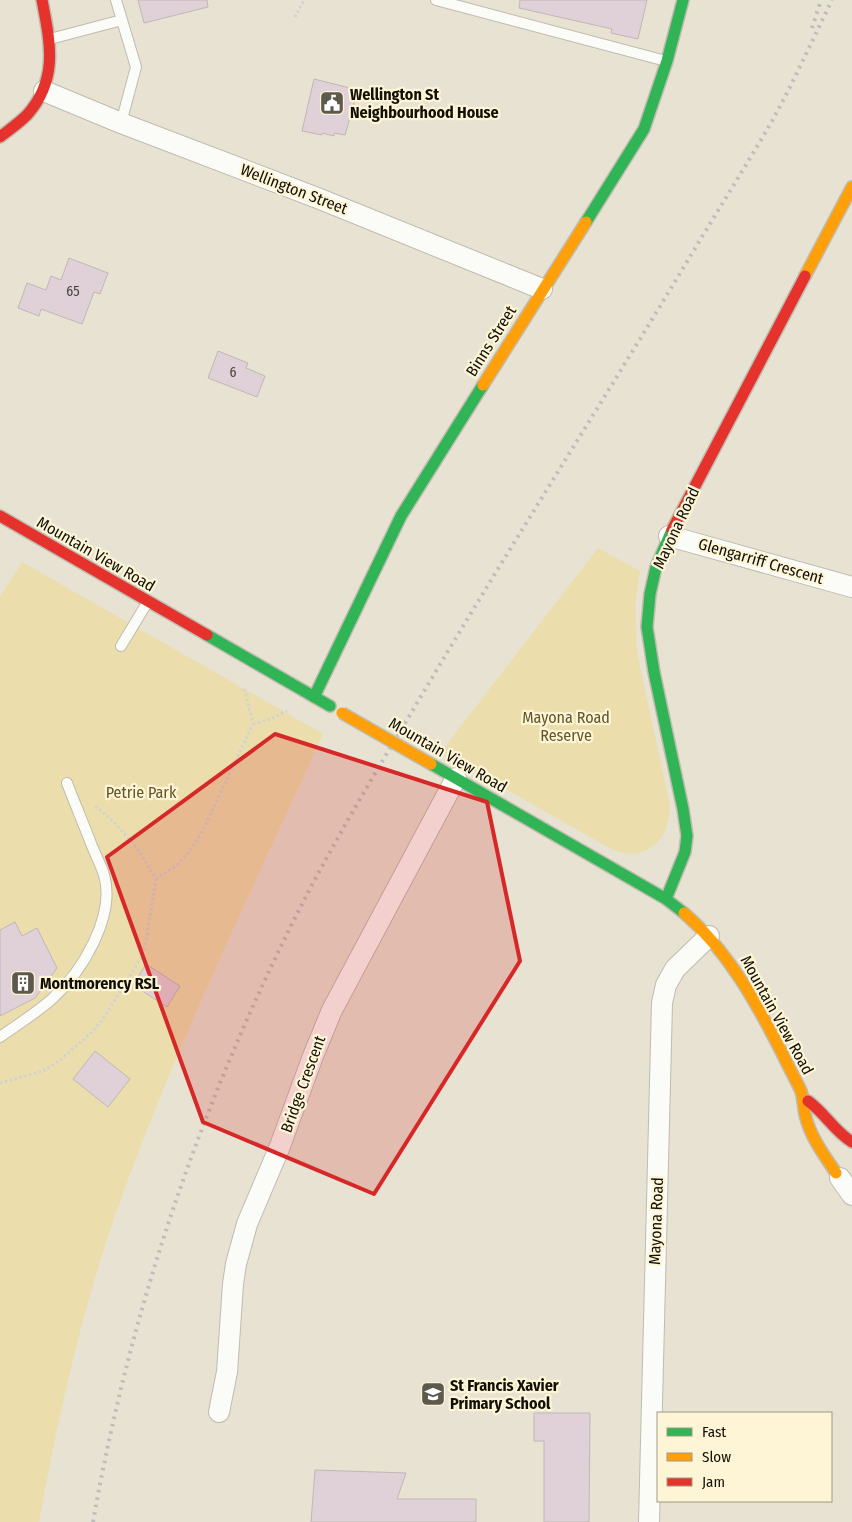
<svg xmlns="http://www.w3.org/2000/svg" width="852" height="1522" viewBox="0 0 852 1522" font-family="'Fira Sans Condensed',sans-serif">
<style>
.green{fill:#ebdeac}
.building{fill:#e0d0d7;stroke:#bfb8b5}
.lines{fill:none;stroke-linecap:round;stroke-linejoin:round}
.lane-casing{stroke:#bfbcaf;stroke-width:12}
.street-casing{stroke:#bfbcaf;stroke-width:22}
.fast-casing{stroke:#bfbcaf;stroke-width:14}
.slow-casing{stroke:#bfbcaf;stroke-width:14}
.jam-casing{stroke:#bfbcaf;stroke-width:14}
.path{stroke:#d3d3ce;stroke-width:3;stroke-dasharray:2.5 2.5;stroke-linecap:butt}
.lane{stroke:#fbfbf8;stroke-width:10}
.street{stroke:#fbfbf8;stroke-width:20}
.fast{stroke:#30b455;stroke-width:11}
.slow{stroke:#ff9f0a;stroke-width:11}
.jam{stroke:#e5322d;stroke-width:11}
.rail{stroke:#bebdb9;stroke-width:4;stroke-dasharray:2.5 5;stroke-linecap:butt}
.slow-bridge-casing{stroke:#bfbcaf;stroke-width:14;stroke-linecap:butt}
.slow-bridge{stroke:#ff9f0a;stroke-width:11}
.marked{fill:#d62828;fill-opacity:0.2;stroke:#d62828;stroke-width:4;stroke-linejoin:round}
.labels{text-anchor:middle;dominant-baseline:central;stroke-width:4.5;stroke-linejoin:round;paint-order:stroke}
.number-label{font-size:14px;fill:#463f3a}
.poi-label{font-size:16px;font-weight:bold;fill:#120f06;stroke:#fdf5d6;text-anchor:start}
.street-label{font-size:16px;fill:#120f06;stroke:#fdf5d6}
.park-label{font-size:16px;fill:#62562a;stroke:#fdf5d6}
</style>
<rect width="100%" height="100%" fill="#e7e2d2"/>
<!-- green -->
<path class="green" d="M 598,548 L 640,571 L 635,605 L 637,653 L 669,801 C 672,837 650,863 613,850 L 441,752 Z
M 22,562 L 323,734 C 253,888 178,1040 121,1199 C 83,1303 59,1413 39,1522 L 0,1522 L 0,597 Z"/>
<!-- building -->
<path class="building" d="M 138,0 L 207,0 L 208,7 L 144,23 Z
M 520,0 L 647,0 L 638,39 L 611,33 L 612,29 L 519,8 Z
M 314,79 L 358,90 L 345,135 L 334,133 L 334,136 L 322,133 L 322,135 L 302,131 Z
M 69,258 L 108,273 L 100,294 L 94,292 L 82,324 L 41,309 L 39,316 L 18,308 L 27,283 L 46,290 L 51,276 L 61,280 Z
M 218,351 L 248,363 L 246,368 L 265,376 L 257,397 L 208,378 Z
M 15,922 L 22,936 L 37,928 L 57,968 L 35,998 L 0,1016 L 0,930 Z
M 146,964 L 180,986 L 167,1007 L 133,985 Z
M 95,1051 L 130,1079 L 108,1107 L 73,1079 Z
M 534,1413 L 590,1413 L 589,1522 L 544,1522 L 544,1441 L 534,1441 Z
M 315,1470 L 406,1473 L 397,1499 L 476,1499 L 476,1522 L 311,1522 Z"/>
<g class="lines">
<defs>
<path id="lane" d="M 116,0 L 136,67 L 121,123
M 436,0 L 666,61
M 50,39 L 122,20
M 121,646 L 147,603
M 0,1037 C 17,1025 36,1013 52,999 C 82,972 116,916 104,875 C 101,865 96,856 92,846 C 84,825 75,804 67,783"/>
<path id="street" d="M 44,91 L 121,123 L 320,199 L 542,289
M 669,536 L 852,587
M 840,1178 L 852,1195
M 219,1412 L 227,1372 L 233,1284 L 236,1264 L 247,1224 L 280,1146 L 313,1056 L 332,1010 L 456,778
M 649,1522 L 662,1003 L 666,985 L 675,969 L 709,936"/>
<path id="fast" d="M 586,222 L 644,129 L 667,61 L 683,0
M 207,635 L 330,706
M 314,697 L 401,516 L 483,385
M 431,764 L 666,899 L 684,913
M 666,899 L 685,852 L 687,836 L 683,809 L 654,672 L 647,627 L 650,594 L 656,567 L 672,530"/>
<path id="slow" d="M 805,276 L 852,187
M 483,385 L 586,222
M 684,913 C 728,951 756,1002 782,1053 C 788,1066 795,1078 801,1091 C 804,1100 803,1109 806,1118 C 811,1138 825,1156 836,1173"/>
<path id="jam" d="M 0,137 C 9,130 19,123 27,115 C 59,79 50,42 42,0
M 0,516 L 207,635
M 672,530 L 805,276
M 808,1101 C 825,1113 834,1131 852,1142"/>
</defs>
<!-- lane casing -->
<use href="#lane" class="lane-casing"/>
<!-- street casing -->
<use href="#street" class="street-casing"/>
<!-- fast casing -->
<use href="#fast" class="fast-casing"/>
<!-- slow casing -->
<use href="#slow" class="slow-casing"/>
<!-- jam casing -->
<use href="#jam" class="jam-casing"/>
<!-- path -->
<path class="path" d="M 295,17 L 304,0
M 253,724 L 270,719 L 287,711
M 156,879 L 177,865 L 190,851 L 203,830 L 253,724 L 244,687
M 0,1083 L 43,1071 L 59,1061 L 91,1033 L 103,1019 L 141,958 L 146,941 L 156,879 L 137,848 L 114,822 L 95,806"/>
<!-- lane -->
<use href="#lane" class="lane"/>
<!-- street -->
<use href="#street" class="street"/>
<!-- fast -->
<use href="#fast" class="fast"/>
<!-- slow -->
<use href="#slow" class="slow"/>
<!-- jam -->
<use href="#jam" class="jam"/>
<!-- rail -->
<path class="rail" d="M 812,28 L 821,0
M 93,1522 C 131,1307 201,1103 300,908 C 334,842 372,778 410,715 C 504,555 605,399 700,240 C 724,201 748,162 771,123 C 793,83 812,41 832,0"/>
<defs>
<path id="slow-bridge" d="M 342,713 L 431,764"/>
</defs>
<!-- slow-bridge casing -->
<use href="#slow-bridge" class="slow-bridge-casing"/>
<!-- slow-bridge -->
<use href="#slow-bridge" class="slow-bridge"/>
</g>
<!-- marked area -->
<path class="marked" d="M 275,734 L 487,802 L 520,961 L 374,1194 L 203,1122 L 107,857 Z"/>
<!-- icons -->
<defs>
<symbol id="civic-square" viewBox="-11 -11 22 22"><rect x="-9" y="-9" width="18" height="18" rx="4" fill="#5d594d" stroke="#fdf5d6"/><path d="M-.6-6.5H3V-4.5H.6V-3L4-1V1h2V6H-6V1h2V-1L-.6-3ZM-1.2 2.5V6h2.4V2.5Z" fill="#fff"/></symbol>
<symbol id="building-square" viewBox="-11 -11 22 22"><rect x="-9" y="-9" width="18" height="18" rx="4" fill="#5d594d" stroke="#fdf5d6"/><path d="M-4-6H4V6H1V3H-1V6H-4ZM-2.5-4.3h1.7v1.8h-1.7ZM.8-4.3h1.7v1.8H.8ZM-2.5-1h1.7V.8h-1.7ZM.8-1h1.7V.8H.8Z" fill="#fff"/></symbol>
<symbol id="school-square" viewBox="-11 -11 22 22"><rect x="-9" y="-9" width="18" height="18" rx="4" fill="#5d594d" stroke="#fdf5d6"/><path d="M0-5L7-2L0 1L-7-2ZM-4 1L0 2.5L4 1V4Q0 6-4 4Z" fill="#fff"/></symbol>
</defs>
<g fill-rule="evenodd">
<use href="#civic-square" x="318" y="89" width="28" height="28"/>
<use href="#building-square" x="9" y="969" width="28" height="28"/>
<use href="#school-square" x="419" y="1380" width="28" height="28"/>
</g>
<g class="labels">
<!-- number labels -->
<g class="number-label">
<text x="73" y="291">65</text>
<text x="233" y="372">6</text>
</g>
<!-- poi labels -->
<g class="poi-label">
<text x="350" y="94">Wellington St<tspan x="350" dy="18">Neighbourhood House</tspan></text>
<text x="40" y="983">Montmorency RSL</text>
<text x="450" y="1385">St Francis Xavier<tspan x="450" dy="18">Primary School</tspan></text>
</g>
<!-- street labels -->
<g class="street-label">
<text transform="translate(294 189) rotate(21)">Wellington Street</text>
<text transform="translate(491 341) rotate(-58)">Binns Street</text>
<text transform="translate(676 528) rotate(-65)">Mayona Road</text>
<text transform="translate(96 554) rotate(30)">Mountain View Road</text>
<text transform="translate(761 561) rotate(16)">Glengarriff Crescent</text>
<text transform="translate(448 755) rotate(30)">Mountain View Road</text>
<text transform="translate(777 1015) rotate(61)">Mountain View Road</text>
<text transform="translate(303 1084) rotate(-70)">Bridge Crescent</text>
<text transform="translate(656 1221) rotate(-88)">Mayona Road</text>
</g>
<!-- park labels -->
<g class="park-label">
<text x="566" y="717">Mayona Road<tspan x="566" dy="18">Reserve</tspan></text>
<text x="141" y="792">Petrie Park</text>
</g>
</g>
<!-- legend -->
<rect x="657" y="1412" width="175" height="90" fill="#fdf5d6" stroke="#9f9983"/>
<rect x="667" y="1428" width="25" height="8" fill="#30b455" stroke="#9f9983"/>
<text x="702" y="1437" font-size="15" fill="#120f06">Fast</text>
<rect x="667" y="1453" width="25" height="8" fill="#ff9f0a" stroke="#9f9983"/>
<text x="702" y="1462" font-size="15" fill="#120f06">Slow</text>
<rect x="667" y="1478" width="25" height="8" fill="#e5322d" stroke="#9f9983"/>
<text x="702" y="1487" font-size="15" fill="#120f06">Jam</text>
</svg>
